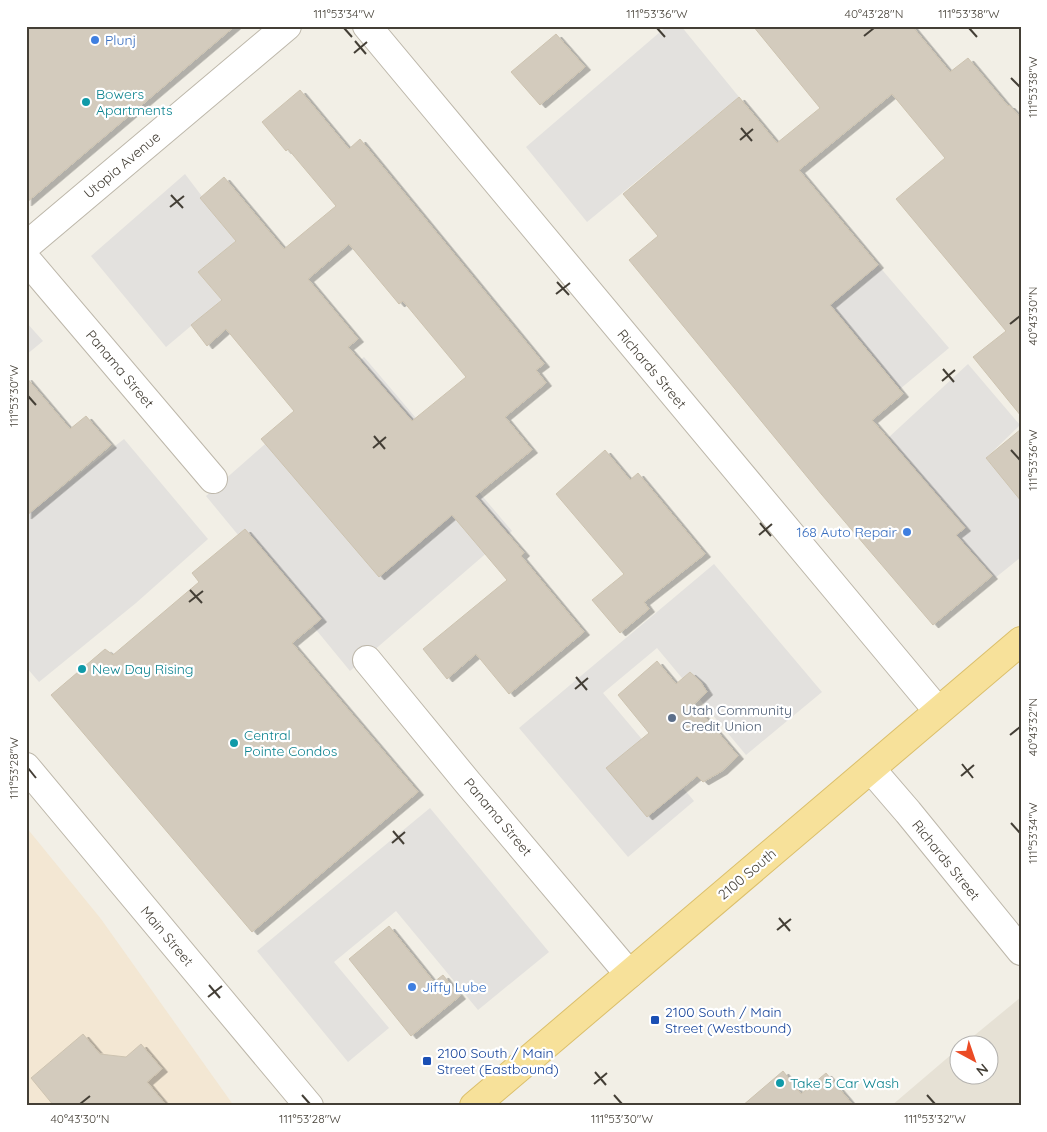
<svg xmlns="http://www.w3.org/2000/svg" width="1047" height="1132" viewBox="0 0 1047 1132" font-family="Quicksand,sans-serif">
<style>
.residential{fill:#e6e1d5}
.commercial{fill:#f3e7d3}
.parking{fill:#e3e1de}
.building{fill:#d3cbbd;stroke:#cdc3b0;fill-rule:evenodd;filter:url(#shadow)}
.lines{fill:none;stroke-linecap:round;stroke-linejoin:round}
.minor-casing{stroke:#bdb7aa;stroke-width:30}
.major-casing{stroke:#dbbf6b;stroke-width:30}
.minor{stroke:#fff;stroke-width:28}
.major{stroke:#f7e19a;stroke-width:28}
.ticks{fill:none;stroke:#443f36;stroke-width:2}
.shop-dot{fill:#3f7fe0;stroke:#fff;stroke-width:2}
.culture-dot{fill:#0f9aa8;stroke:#fff;stroke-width:2}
.service-dot{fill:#5c6f8a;stroke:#fff;stroke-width:2}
.transit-dot{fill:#1a4fb4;stroke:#fff;stroke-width:2}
.labels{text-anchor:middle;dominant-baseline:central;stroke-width:4.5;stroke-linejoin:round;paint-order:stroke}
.shop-label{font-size:14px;fill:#366cbe;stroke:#fff;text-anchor:start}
.culture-label{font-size:14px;fill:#0d838f;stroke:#fff;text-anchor:start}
.street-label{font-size:14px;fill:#443f36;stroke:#fff}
.service-label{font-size:14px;fill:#4e5e75;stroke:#fff;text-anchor:start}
.transit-label{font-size:14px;fill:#164399;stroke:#fff;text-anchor:start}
.neatline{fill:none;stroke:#443f36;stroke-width:2}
.ticks-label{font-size:12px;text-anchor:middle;fill:#443f36}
</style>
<defs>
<filter id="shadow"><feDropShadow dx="5.5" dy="3" stdDeviation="0" flood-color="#0004"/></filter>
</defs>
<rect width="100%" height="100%" fill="#f2efe6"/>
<!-- residential -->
<path class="residential" d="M 1021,997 L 1021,1106 L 891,1106 L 959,1048 L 960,1074 L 990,1074 L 990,1044 L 964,1044 Z"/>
<!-- commercial -->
<path class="commercial" d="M 26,827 L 101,919 L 234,1106 L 26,1106 Z"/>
<!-- parking -->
<path class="parking" d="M 667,26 L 681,26 L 739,97 L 587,222 L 526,147 Z
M 185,174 L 236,241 L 198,272 L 222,300 L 166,347 L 91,256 Z
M 878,265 L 949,348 L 900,389 L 830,305 Z
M 26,322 L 43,341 L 26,355 Z
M 364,357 L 512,531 L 350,671 L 206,496 Z
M 968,364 L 1020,425 L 986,458 L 1021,499 L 1021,557 L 995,578 L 956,535 L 964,528 L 888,438 Z
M 124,439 L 208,539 L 136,603 L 39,682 L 26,667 L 26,516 Z
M 714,564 L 822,692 L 746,755 L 657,648 L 603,693 L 694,801 L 628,857 L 519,728 Z
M 430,808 L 549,952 L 478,1010 L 396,911 L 334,962 L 389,1028 L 348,1062 L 257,951 Z"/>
<!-- building -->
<path class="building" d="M 26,26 L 235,26 L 26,203 Z
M 753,26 L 912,26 L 950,72 L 968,58 L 1008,106 L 1009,105 L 1021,118 L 1021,416 L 973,357 L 1006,331 L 896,199 L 945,158 L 892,94 L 799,170 L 878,265 L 830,305 L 903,394 L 872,420 L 965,528 L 956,535 L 992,576 L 933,625 L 822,495 L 629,260 L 658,236 L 623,194 L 739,97 L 777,143 L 820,108 Z
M 556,34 L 585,67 L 540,105 L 511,72 Z
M 300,90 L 349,149 L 360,139 L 544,364 L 536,370 L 546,383 L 505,417 L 532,450 L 475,496 L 524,553 L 521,556 L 584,632 L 509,694 L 476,654 L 447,679 L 423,649 L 507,580 L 452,515 L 379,577 L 261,439 L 294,411 L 226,329 L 207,346 L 191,325 L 222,300 L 198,272 L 236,241 L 200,198 L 224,177 L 284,249 L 336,206 L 288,149 L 286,151 L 262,122 ZM 349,244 L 399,304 L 403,301 L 466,377 L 412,421 L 348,347 L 358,339 L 308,279 Z
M 26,377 L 70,429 L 86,416 L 111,445 L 26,516 Z
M 1021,429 L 1021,501 L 986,458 Z
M 605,450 L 630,480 L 638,473 L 705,554 L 644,602 L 649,609 L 620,633 L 592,600 L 624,574 L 556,494 Z
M 245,529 L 321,619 L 292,643 L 418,792 L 252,932 L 51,695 L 105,649 L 113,655 L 199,582 L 192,573 Z
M 657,661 L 676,684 L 690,672 L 700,681 L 707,692 L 694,704 L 738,756 L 722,771 L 703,782 L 697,776 L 647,817 L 606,768 L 649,733 L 618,695 Z
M 389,926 L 434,982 L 443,975 L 460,996 L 411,1036 L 349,959 Z
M 83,1034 L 100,1054 L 126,1057 L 141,1044 L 162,1069 L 147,1082 L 167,1106 L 54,1106 L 31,1078 Z
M 783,1071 L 801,1094 L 826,1073 L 854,1106 L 742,1106 Z"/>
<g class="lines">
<defs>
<path id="minor" d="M 367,26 L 938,711
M 26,246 L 287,26
M 26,259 L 213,479
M 367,660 L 468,783 L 629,974
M 26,767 L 309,1106
M 871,769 L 908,812 L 1021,951"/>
<path id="major" d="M 474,1106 L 1021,641"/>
</defs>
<!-- minor casing -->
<use href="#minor" class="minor-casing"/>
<!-- major casing -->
<use href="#major" class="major-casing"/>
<!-- minor -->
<use href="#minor" class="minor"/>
<!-- major -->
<use href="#major" class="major"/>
</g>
<!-- ticks -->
<path class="ticks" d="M 344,28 L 352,37M 657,28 L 665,37M 969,28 L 977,37M 864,36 L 874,28M 355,41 L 366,54M 354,53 L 367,42M 1011,78 L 1020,87M 741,128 L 752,141M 740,140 L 753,129M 171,195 L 183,208M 170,207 L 184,196M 557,282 L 569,295M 556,294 L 570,283M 1010,324 L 1020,316M 943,369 L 954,382M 942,381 L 955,370M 28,396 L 36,405M 374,436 L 385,449M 373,448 L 386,437M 1011,450 L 1020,460M 760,523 L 771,536M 759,535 L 772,524M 190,590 L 202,603M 189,602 L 203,591M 576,677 L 587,690M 575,689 L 588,678M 1010,735 L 1020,727M 962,764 L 973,778M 28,768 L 36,778M 961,776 L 974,765M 1011,823 L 1020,833M 393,831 L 404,844M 392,843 L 405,832M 779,918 L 790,931M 777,930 L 791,919M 209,985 L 220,998M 208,997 L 222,986M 595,1072 L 606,1085M 594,1084 L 607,1073M 302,1095 L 310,1104M 614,1095 L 622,1104M 927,1095 L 935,1104M 80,1104 L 90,1096"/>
<!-- markers -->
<g class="shop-dot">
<circle cx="95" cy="40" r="5"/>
<circle cx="907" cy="532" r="5"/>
<circle cx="412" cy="987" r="5"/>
</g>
<g class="culture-dot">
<circle cx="86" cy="102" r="5"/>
<circle cx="82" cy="669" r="5"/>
<circle cx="234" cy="743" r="5"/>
<circle cx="780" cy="1083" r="5"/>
</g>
<circle class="service-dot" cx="672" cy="718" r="5"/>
<g class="transit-dot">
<rect x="650" y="1015" width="10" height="10" rx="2.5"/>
<rect x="422" y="1056" width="10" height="10" rx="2.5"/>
</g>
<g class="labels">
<!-- shop labels -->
<g class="shop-label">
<text x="105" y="40">Plunj</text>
<text x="897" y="532" text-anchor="end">168 Auto Repair</text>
<text x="422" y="987">Jiffy Lube</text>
</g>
<!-- culture labels -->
<g class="culture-label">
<text x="96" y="94">Bowers<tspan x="96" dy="16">Apartments</tspan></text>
<text x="92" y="669">New Day Rising</text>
<text x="244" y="735">Central<tspan x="244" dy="16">Pointe Condos</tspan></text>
<text x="790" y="1083">Take 5 Car Wash</text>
</g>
<!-- street labels -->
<g class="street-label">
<text transform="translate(122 165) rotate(-40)">Utopia Avenue</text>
<text transform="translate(120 369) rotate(50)">Panama Street</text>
<text transform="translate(652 369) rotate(50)">Richards Street</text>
<text transform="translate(498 817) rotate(50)">Panama Street</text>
<text transform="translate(946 860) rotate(51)">Richards Street</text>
<text transform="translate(747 874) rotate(-40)">2100 South</text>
<text transform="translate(167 936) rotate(50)">Main Street</text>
</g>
<!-- service labels -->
<g class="service-label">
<text x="682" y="710">Utah Community<tspan x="682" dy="16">Credit Union</tspan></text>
</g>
<!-- transit labels -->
<g class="transit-label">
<text x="665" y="1012">2100 South / Main<tspan x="665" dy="16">Street (Westbound)</tspan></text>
<text x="437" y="1053">2100 South / Main<tspan x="437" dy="16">Street (Eastbound)</tspan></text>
</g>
</g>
<!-- border -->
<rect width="1047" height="1132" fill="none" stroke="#ffffff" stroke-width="55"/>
<!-- north arrow -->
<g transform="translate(974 1060) rotate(140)"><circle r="24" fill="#ffffff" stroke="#b4b2af"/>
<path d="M0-4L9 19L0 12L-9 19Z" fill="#eb4b25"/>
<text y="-8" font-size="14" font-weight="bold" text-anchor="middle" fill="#443f36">N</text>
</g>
<rect x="28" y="28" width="992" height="1076" class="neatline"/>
<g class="ticks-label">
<text x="344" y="18">111°53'34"W</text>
<text x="657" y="18">111°53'36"W</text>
<text x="874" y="18">40°43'28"N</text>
<text x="969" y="18">111°53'38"W</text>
<text transform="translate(1033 87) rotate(-90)" y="4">111°53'38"W</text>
<text transform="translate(1033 316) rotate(-90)" y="4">40°43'30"N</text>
<text transform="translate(14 396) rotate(-90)" y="4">111°53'30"W</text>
<text transform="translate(1033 460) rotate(-90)" y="4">111°53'36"W</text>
<text transform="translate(1033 727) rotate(-90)" y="4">40°43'32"N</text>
<text transform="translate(14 768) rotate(-90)" y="4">111°53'28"W</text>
<text transform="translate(1033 833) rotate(-90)" y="4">111°53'34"W</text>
<text x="80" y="1123">40°43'30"N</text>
<text x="310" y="1123">111°53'28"W</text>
<text x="622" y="1123">111°53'30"W</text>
<text x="935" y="1123">111°53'32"W</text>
</g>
</svg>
